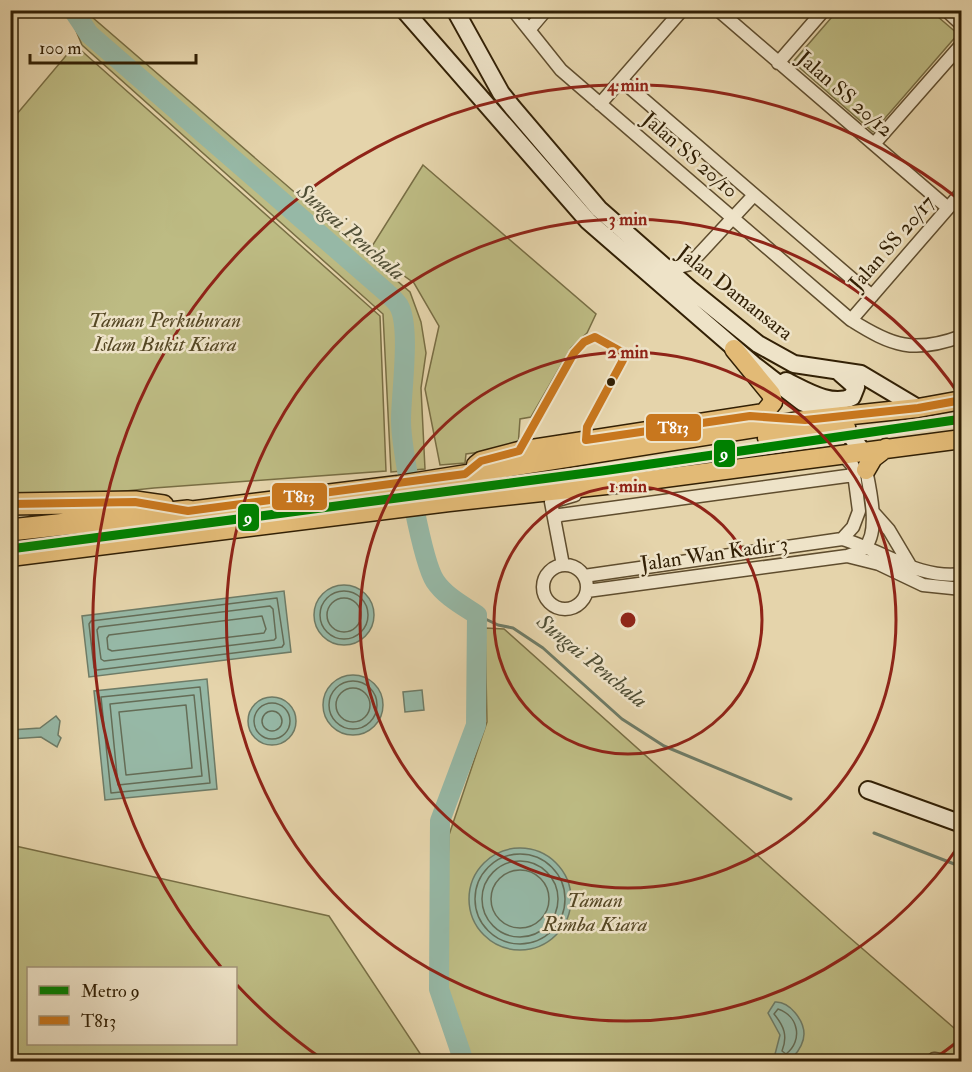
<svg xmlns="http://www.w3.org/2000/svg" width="972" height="1072" viewBox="0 0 972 1072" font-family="'IM FELL Double Pica',serif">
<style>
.green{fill:#bdbb83;stroke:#786e44;stroke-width:1.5;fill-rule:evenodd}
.water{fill:#96b8a6;stroke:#6e7b66;stroke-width:1.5}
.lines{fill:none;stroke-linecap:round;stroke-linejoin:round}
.shore{stroke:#646c56;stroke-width:1.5}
.stream{stroke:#6e7b66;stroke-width:3}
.river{stroke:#96b8a6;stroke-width:20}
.street-casing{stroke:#5f4d2e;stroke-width:15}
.secondary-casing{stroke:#322005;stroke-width:20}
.primary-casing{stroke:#322005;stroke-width:21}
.highway-casing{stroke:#322005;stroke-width:24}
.street{stroke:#eee3c8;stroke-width:12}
.secondary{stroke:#eee3c8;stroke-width:16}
.primary{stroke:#e2ba76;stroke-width:18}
.highway{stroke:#e2ba76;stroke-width:21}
.bus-1-casing{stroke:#eee3c8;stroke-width:12}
.bus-1{stroke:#c8771e;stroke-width:8}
.metro-1-casing{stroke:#eee3c8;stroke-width:14}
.metro-1{stroke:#008000;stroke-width:9}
.ring{fill:none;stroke:#8f2418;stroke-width:3}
.bus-dot{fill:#322005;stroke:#eee3c8;stroke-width:2}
.labels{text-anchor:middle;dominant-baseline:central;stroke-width:5;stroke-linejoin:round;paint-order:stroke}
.street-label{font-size:21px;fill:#322005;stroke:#eee3c8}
.park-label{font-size:21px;font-style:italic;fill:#554724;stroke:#eee3c8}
.water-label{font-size:22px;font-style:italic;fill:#504e35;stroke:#eee3c8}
.centre{fill:#8f2418;stroke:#eee3c8;stroke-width:3}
.ring-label{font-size:18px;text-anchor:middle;font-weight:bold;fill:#8f2418;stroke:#eee3c8;stroke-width:5;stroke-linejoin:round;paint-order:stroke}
.line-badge{stroke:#eee3c8;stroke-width:2}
.badge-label{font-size:16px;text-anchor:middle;font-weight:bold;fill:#fff}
</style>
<rect width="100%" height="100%" fill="#e5d4ab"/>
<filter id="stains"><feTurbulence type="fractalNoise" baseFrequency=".00333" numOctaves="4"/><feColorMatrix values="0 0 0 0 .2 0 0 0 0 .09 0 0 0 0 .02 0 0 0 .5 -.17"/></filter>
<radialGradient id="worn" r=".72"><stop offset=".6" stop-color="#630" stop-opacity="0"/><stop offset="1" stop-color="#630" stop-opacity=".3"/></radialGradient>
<!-- green -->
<path class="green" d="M 838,10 L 931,11 L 958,34 L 873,132 L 793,62 Z
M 80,11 L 85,11 L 410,292 L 421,322 L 426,353 L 421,388 L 425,469 L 391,472 L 383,314 L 82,45 L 72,21 Z
M 75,45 L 380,316 L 386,471 L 154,488 L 11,503 L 11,121 Z
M 423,165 L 596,314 L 587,333 L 571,348 L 531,417 L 520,419 L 518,447 L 466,454 L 465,463 L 440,465 L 425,389 L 439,326 L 414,283 L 369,251 Z
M 485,628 L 504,629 L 842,931 L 961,1034 L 961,1061 L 470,1061 L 443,985 L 449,835 L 487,722 Z
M 11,845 L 329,916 L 425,1061 L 11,1061 ZM 236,968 L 236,1044 L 28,1044 L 28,968 Z"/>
<!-- water -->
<path class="water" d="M314 615a30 30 0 1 1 60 0a30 30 0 1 1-60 0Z
M 284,591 L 291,652 L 89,677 L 82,616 Z
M323 705a30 30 0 1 1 60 0a30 30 0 1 1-60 0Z
M 207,679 L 217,789 L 105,800 L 94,691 Z
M 422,690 L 424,710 L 405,712 L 403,692 Z
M248 721a24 24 0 1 1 48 0a24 24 0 1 1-48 0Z
M 56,716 L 60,721 L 58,735 L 61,738 L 57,747 L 41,737 L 11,739 L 11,730 L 40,728 Z
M469 899a51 51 0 1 1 102 0a51 51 0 1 1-102 0Z
M 775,1002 C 790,1001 804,1021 804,1034 C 804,1048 787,1070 774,1058 L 780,1035 L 768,1013 Z"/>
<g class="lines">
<!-- shore -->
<path class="shore" d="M320 615a24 24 0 1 1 48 0a24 24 0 1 1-48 0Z
M 277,598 L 284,644 L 282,647 L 97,670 L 94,668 L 89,624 L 91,621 Z
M327 615a17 17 0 1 1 34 0a17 17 0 1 1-34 0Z
M 270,606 L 273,609 L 276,638 L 274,640 L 104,661 L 101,659 L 97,630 L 99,627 Z
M 262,616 L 266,629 L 264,633 L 112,651 L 108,649 L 107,638 L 109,635 Z
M329 705a24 24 0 1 1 48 0a24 24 0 1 1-48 0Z
M 200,687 L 210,783 L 111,793 L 101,697 Z
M336 705a17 17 0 1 1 34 0a17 17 0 1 1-34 0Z
M 194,695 L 202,776 L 118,785 L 110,704 Z
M254 721a18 18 0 1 1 36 0a18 18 0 1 1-36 0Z
M 186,705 L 192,768 L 126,775 L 119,712 Z
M262 721a10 10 0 1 1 20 0a10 10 0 1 1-20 0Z
M475 899a45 45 0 1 1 90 0a45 45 0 1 1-90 0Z
M482 899a38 38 0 1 1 76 0a38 38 0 1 1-76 0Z
M491 899a29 29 0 1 1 58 0a29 29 0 1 1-58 0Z
M 778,1009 C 799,1016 803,1041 786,1054 L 782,1051 C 788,1036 784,1026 774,1014 Z"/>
<!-- stream -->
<path class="stream" d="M 477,615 L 498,625 L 513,628 L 543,648 L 622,719 L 664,746 L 791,799
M 874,833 L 962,867"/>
<!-- river -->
<path class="river" d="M 73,10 L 89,34 L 386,292 C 390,296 396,301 399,306 C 411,328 401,393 401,420 C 401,446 422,561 435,581 C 445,596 462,605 477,615 L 476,725 L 440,821 L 439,989 L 464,1062"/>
<defs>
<path id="street" d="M 513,10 L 561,70 L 851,320 C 892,346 914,354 962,336
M 718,10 L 948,208
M 946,10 L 962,25
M 529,30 L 546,10
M 778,63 L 824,10
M 621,80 L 872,296
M 600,104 L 682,10
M 874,144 L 962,44
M 664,266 L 679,267 L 690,264 L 754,195
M 851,320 L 962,192
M 838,456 L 845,457 L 853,466 L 859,511 L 853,527 L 842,539
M 873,512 L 889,530 L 911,567
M 555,518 L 560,515 L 854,475
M 847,556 L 879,564 L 923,585 L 962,589
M543 587a22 22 0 1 1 44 0a22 22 0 1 1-44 0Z
M 563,565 L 551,502 L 575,495
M 584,576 L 842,539 C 883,550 918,580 962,574
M 587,591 L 847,556 C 852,554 860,553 864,548 C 881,533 869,485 865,465
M 931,1062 L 934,1059 L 952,1062"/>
<path id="secondary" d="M 404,10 L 588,221 L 754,365 L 802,402 L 836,416 L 863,452
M 455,10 L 501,93 L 513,108 L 599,209 L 690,289 L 758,344 L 794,364 L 861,374 L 918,408
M 786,381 C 805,390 831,407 852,397 L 856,387 L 840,373
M 868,790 L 962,824"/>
<path id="primary" d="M 767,438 L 846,427
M 476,465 L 481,461 L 519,451 L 764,413 L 773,402 L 771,394 L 734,349
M 866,470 L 873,458 L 886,448
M 188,511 L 398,485 L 805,420 L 918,408 L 962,400
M 10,557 L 449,502 L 634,482 L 962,439"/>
<path id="highway" d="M 10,504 L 135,502 L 163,506
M 10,530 L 188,511"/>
</defs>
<!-- street casing -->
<use href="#street" class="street-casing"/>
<!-- secondary casing -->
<use href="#secondary" class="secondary-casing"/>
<!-- primary casing -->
<use href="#primary" class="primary-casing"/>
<!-- highway casing -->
<use href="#highway" class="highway-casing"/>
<!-- street -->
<use href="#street" class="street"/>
<!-- secondary -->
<use href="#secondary" class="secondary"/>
<!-- primary -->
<use href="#primary" class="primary"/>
<!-- highway -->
<use href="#highway" class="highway"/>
<defs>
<path id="bus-1" d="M 10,504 L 135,502 L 188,511 L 465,474 L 481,461 L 519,451 L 574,353 L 584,342 L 595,337 L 622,352 L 623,360 L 587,427 L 586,440 L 750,416 L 805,420 L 918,408 L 962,400"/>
</defs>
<!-- bus-1 casing -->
<use href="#bus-1" class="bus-1-casing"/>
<!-- bus-1 -->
<use href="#bus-1" class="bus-1"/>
<defs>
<path id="metro-1" d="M 10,549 L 602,471 L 962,419"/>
</defs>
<!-- metro-1 casing -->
<use href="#metro-1" class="metro-1-casing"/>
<!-- metro-1 -->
<use href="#metro-1" class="metro-1"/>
</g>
<!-- distance rings -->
<g class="ring">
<circle cx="628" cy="620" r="134"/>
<circle cx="628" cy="620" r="268"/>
<path d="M960 844A401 401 0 1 1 960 396"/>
<path d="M961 1039A535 535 0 0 1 931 1061M325 1061A535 535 0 0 1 237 985M221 967A535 535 0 0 1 961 201"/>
</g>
<!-- markers -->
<circle class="bus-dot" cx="611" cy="382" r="5"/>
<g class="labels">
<!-- street labels -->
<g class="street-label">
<text transform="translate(845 94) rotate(41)">Jalan SS 20/12</text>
<text transform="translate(690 155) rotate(41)">Jalan SS 20/10</text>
<text transform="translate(892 243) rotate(-49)">Jalan SS 20/17</text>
<text transform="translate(735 293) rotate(38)">Jalan Damansara</text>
<text transform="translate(714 554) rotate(-8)">Jalan Wan Kadir 3</text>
</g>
<!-- park labels -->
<g class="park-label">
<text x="165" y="320">Taman Perkuburan<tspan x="165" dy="24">Islam Bukit Kiara</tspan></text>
<text x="595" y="900">Taman<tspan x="595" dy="24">Rimba Kiara</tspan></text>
</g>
<!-- water labels -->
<g class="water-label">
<text transform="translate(351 232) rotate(41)">Sungai Penchala</text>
<text transform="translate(592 661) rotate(39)">Sungai Penchala</text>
</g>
</g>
<circle cx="628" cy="620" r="9" class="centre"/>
<g class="ring-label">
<text x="628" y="91">4 min</text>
<text x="628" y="225">3 min</text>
<text x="628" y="358">2 min</text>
<text x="628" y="492">1 min</text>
</g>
<g class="line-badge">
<rect x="645" y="413" width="57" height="29" rx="6" fill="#c8771e"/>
<rect x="713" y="439" width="23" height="29" rx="6" fill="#008000"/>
<rect x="271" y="482" width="57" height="29" rx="6" fill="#c8771e"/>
<rect x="237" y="503" width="23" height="29" rx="6" fill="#008000"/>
</g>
<g class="badge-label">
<text x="673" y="433">T813</text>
<text x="724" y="459">9</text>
<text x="299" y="502">T813</text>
<text x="248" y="523">9</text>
</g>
<!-- margin -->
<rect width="972" height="1072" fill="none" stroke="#e5d4ab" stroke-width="36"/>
<rect x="12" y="12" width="948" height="1048" fill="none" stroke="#322005" stroke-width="3"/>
<rect x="18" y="18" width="936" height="1036" fill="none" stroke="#322005" stroke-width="1.5"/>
<!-- legend -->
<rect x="27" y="967" width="210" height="78" fill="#eee3c8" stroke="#a3957a" stroke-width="1.5"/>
<rect x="39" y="986" width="30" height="9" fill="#008000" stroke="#a3957a" stroke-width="1.5"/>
<text x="81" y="997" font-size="18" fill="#322005">Metro 9</text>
<rect x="39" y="1016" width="30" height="9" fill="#c8771e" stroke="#a3957a" stroke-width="1.5"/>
<text x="81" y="1027" font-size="18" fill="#322005">T813</text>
<!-- scale -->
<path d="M30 54v9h166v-9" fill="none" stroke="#322005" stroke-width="3"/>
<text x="39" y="54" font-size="18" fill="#322005" stroke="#eee3c8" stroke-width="4.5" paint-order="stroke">100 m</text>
<rect width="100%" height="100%" filter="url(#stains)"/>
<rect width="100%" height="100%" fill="url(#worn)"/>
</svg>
